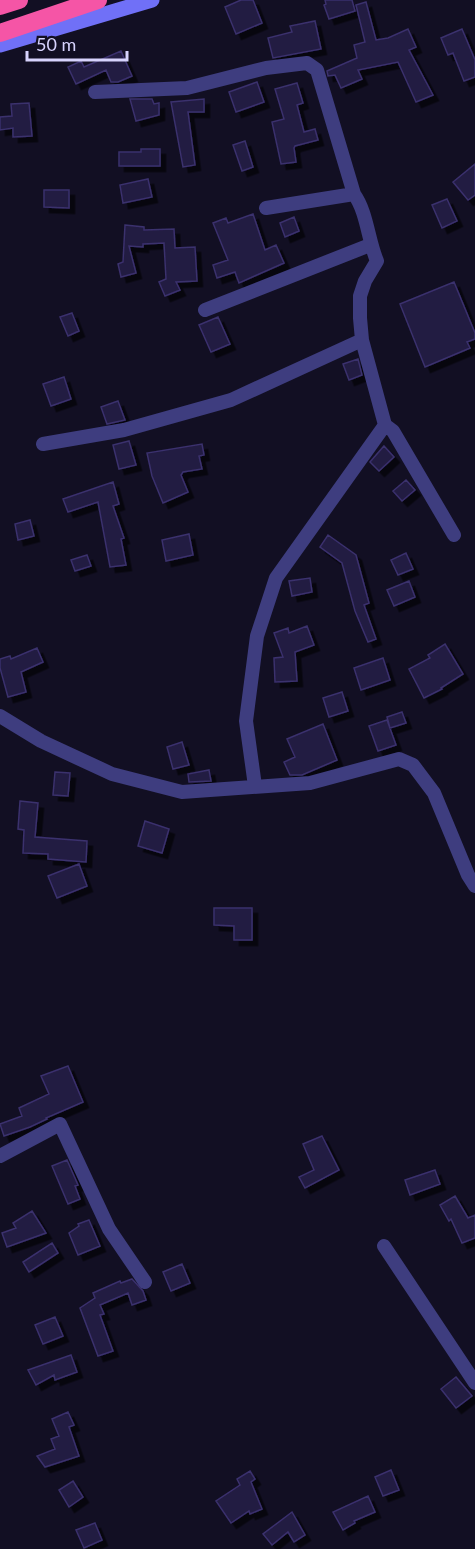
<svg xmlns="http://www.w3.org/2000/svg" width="475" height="1549" viewBox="0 0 475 1549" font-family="Lato,sans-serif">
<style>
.building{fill:#231c42;stroke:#3a306d;stroke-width:1.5;filter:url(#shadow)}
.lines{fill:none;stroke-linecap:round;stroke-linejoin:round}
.street{stroke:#3e3d7f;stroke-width:14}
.secondary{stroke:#7070f7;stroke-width:15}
.highway{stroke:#f555a6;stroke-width:18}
</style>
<defs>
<filter id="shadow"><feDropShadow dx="5.5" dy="5.5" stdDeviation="0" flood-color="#0009"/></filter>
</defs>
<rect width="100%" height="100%" fill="#120f23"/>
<!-- building -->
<path class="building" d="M 241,0 L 253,0 L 262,23 L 236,34 L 225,7 Z
M 325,0 L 352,0 L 355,11 L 329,19 L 324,5 L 326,4 Z
M 366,2 L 376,40 L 388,38 L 408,29 L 416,47 L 409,50 L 433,95 L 416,102 L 398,62 L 358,70 L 362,79 L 341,88 L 335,75 L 328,76 L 327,71 L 357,58 L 354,45 L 365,42 L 356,5 Z
M 315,21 L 321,49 L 273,58 L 268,38 L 292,32 L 290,26 Z
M 462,29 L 475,60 L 475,77 L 464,81 L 453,53 L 448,55 L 441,38 Z
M 121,51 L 132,76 L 118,82 L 111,82 L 106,70 L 76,84 L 68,67 L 81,61 L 84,67 Z
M 257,82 L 264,102 L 236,112 L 229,92 Z
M 297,83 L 303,103 L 297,105 L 304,132 L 315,129 L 318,140 L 295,146 L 294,148 L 296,162 L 281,164 L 272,122 L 284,119 L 275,89 Z
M 130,99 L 152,99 L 154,104 L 159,103 L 159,115 L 136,121 Z
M 204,99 L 204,112 L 188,112 L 195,165 L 183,167 L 171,102 Z
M 29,103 L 32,136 L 13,137 L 13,128 L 0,130 L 0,117 L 12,116 L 11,104 Z
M 245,141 L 253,167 L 242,171 L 233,145 Z
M 141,149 L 160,149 L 160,166 L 119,166 L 119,152 L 141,152 Z
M 475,164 L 475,195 L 468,200 L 453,182 Z
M 148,179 L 152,197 L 123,203 L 120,185 Z
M 44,190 L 69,190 L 69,208 L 44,207 Z
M 447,199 L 457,221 L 442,228 L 432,205 Z
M 253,214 L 265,250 L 276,245 L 284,263 L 239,283 L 235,272 L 217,278 L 213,265 L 228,260 L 213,223 L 226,218 L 228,223 Z
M 294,217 L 299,231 L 285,237 L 280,223 Z
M 125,225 L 144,227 L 144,230 L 174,229 L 175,248 L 195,247 L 197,281 L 176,282 L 180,290 L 165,296 L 159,282 L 166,279 L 164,243 L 143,244 L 143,247 L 129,246 L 136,273 L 121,277 L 118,264 L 123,262 Z
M 454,282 L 475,333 L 475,339 L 467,342 L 470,348 L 425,367 L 400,304 Z
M 72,313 L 79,331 L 68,336 L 60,317 Z
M 218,317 L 230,344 L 211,352 L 199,325 Z
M 358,359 L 362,375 L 349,380 L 343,364 Z
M 64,377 L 71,399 L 51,406 L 43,384 Z
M 118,401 L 125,420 L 107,424 L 101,407 Z
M 129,441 L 136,465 L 119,469 L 113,445 Z
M 202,444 L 204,455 L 199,456 L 202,469 L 183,472 L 181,475 L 188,492 L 163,503 L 152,476 L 147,453 Z
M 384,446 L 394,457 L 379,471 L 370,462 Z
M 406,480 L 415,490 L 402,501 L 393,491 Z
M 113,482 L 119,504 L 113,506 L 124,538 L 121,539 L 126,565 L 110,567 L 98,502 L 68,512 L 63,499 Z
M 30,520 L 34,536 L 18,540 L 15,524 Z
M 189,534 L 193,555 L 166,561 L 162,540 Z
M 328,535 L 356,555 L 369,603 L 364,605 L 376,639 L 368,642 L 355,611 L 342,563 L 320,547 Z
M 406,553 L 413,569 L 398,575 L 391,560 Z
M 87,555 L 91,566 L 75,571 L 71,560 Z
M 310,578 L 312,592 L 292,596 L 289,581 Z
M 409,581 L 415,597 L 394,606 L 387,590 Z
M 307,626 L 314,645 L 295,652 L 297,681 L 275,682 L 274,658 L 283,657 L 274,633 L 288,628 L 289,633 Z
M 445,644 L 463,674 L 441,688 L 442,689 L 424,698 L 409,669 L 430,658 L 428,655 Z
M 37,648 L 43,662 L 21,672 L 26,692 L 8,697 L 0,668 L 0,659 L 10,656 L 11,659 Z
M 383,658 L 390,680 L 361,690 L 354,668 Z
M 342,692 L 348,711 L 329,717 L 323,698 Z
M 402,712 L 406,723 L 390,728 L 387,717 Z
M 387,720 L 396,745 L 378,751 L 369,726 Z
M 323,724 L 337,760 L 302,775 L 290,775 L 284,762 L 295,757 L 287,739 Z
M 182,742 L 189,765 L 173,769 L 167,747 Z
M 209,770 L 211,781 L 189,782 L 188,774 Z
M 55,772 L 70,773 L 68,796 L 53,795 Z
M 20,801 L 38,803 L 35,837 L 87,841 L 86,862 L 48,859 L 48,854 L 23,853 L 24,830 L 18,829 Z
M 145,821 L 169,829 L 162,853 L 138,846 Z
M 79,864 L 87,886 L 57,898 L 48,876 Z
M 214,908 L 252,908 L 252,940 L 234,940 L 234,926 L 214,925 Z
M 68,1066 L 83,1102 L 46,1118 L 47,1119 L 30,1127 L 4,1136 L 0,1124 L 22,1116 L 19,1108 L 49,1094 L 41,1076 Z
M 322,1136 L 339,1170 L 305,1188 L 299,1177 L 314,1170 L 303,1144 Z
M 67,1160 L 78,1185 L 75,1186 L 80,1199 L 68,1204 L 52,1166 Z
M 435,1170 L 440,1184 L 410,1195 L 405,1180 Z
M 455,1196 L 468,1218 L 475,1215 L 475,1238 L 462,1243 L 451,1219 L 449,1221 L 440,1205 Z
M 32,1211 L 46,1233 L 7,1247 L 2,1233 L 16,1228 L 13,1223 Z
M 89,1220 L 100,1246 L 78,1255 L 69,1233 L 79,1226 L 78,1224 Z
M 52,1243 L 58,1253 L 29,1272 L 23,1262 Z
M 182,1264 L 190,1283 L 171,1291 L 163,1272 Z
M 132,1279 L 143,1291 L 146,1300 L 132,1305 L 128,1293 L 100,1305 L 104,1314 L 100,1315 L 113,1351 L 98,1356 L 80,1308 L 95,1298 L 93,1293 L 120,1281 L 121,1283 Z
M 55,1317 L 63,1336 L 43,1344 L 35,1325 Z
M 71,1355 L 77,1372 L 55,1380 L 54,1375 L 36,1385 L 28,1370 Z
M 456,1377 L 472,1396 L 456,1408 L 441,1389 Z
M 68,1412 L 74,1425 L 69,1427 L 79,1456 L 45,1467 L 37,1456 L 55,1449 L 51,1439 L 59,1436 L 52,1419 Z
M 391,1470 L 399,1490 L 383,1496 L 375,1477 Z
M 250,1471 L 255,1479 L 251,1482 L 262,1509 L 250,1514 L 249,1511 L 231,1523 L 216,1501 L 240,1485 L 237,1479 Z
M 73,1481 L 83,1497 L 69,1507 L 59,1490 Z
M 368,1496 L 375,1512 L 354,1521 L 355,1523 L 343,1530 L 333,1512 Z
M 292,1512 L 305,1535 L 294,1542 L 288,1532 L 272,1545 L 263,1534 Z
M 95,1523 L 102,1540 L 84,1548 L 76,1530 Z"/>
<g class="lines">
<!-- street -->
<path class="street" d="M 95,92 L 187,88 L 266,68 L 307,63 L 317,70 L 354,194 C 367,212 368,240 377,261 L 365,281 L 360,296 L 360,318 L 362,340 L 385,425 L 393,431 L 454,535
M 266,208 L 354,194
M 205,310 L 370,245
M 43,444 L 124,430 L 231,400 L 362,340
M 0,716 L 41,741 L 112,774 L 182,792 L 310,783 L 399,759 L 413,765 L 434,793 L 468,875 L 475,886
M 255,786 L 246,721 L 257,636 L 276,578 L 385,425
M 0,1156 L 60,1124 L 109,1229 L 145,1282
M 384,1246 L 475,1383"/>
<!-- secondary -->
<path class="secondary" d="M 0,45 L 152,0"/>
<!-- highway -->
<path class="highway" d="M 0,6 L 19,0
M 0,33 L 98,0"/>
</g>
<!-- scale -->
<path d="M27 51v9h100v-9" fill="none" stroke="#d7d3fd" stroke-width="3"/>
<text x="36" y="51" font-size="18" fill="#d7d3fd" stroke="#120f23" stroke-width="4.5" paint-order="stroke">50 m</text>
</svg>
